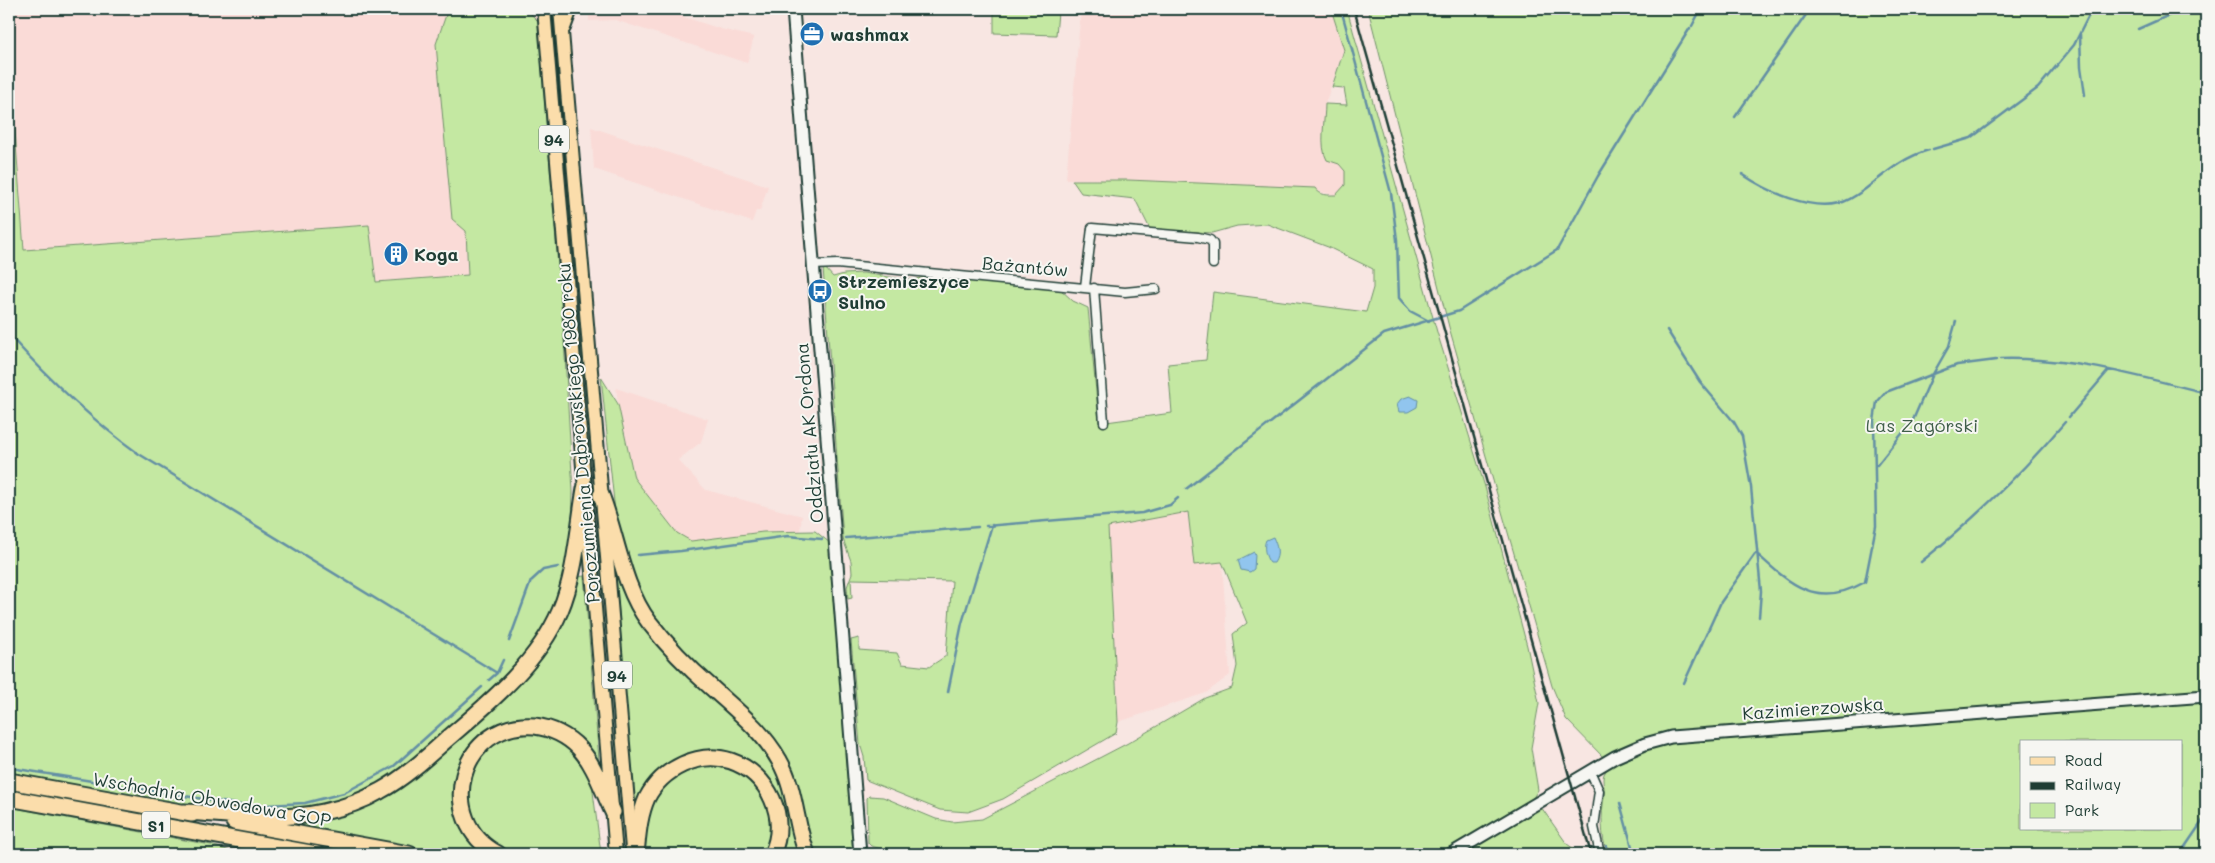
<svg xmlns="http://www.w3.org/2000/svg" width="2215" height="863" viewBox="0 0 2215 863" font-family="Mali,sans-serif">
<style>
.built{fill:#fadbd7}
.green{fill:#c4e8a2;stroke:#72926b;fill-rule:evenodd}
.water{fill:#91c5ee;stroke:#638fa4}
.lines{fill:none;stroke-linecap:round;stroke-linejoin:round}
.stream{stroke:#638fa4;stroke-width:2.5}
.street-casing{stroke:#1f3d34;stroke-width:11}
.secondary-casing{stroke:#1f3d34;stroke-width:15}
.primary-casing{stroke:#1f3d34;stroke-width:16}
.highway-casing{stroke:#1f3d34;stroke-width:19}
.street{stroke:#f6f6f2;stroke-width:8}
.secondary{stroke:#f6f6f2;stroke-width:11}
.primary{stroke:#fbddab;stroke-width:12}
.highway{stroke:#fbddab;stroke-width:15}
.rail{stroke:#1f3d34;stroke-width:2.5}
.labels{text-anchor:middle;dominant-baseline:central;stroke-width:4;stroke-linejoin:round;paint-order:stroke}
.shield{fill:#f6f6f2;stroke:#60746d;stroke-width:1}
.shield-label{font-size:16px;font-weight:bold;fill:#1f3d34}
.poi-label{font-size:18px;font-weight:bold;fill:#1f3d34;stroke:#f6f6f2;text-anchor:start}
.street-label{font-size:18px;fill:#1f3d34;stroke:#f6f6f2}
.park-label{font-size:18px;fill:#405f4a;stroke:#f6f6f2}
</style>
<rect width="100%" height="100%" fill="#f8e6e2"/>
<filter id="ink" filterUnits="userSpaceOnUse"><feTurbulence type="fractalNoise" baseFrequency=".02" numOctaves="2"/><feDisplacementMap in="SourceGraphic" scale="10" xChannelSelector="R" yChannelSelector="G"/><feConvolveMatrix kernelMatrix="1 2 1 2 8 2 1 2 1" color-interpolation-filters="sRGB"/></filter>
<g filter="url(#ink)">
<!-- built -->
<path class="built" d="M 9,9 L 535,9 L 538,21 L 529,12 L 466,231 L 468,275 L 376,282 L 369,225 L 24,250 L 9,51 Z
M 589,9 L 659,9 L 721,29 L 754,37 L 747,63 L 615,20 L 589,21 Z
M 1081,9 L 1331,9 L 1344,50 L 1325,104 L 1328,160 L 1339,164 L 1345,171 L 1345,185 L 1342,191 L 1336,195 L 1318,192 L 1128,180 L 1066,179 Z
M 591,127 L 768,186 L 760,211 L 756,211 L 752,222 L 594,169 Z
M 616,388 L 708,419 L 701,442 L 678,460 L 706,490 L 802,516 L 800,531 L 763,532 L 691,541 L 677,533 L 634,478 L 618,404 Z
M 1188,512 L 1194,565 L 1222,562 L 1230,675 L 1206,693 L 1118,722 L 1108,527 Z"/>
<!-- green -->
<path class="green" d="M 518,9 L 529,12 L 538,21 L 564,340 L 573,491 L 572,524 L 565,574 L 549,618 L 536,640 L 495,689 L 398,773 L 344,802 L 278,813 L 170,805 L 9,772 L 9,51 L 24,250 L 369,225 L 376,282 L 468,275 L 466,231 L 452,219 L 436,44 L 447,12 Z
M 994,9 L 1064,9 L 1058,12 L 1056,35 L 994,33 Z
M 1331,9 L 1347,9 L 1437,332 L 1485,487 L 1527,646 L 1539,703 L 1531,748 L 1538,790 L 1531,801 L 1440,854 L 899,854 L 871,846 L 868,843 L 867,798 L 869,796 L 883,797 L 936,819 L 952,822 L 982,819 L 1128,743 L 1205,698 L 1232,688 L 1237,666 L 1233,634 L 1247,623 L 1222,562 L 1194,565 L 1188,512 L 1108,527 L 1118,722 L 1116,733 L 1003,799 L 968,812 L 940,810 L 866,780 L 864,757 L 860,744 L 851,640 L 859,638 L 859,650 L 897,653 L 902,664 L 929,667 L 946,656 L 952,581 L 851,579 L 852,598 L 848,599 L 847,587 L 852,573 L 851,561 L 843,539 L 823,268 L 825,268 L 833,277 L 844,274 L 863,273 L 909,280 L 935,276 L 1059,288 L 1073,301 L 1088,308 L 1099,423 L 1172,413 L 1168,364 L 1206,360 L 1213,292 L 1366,312 L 1373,288 L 1373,269 L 1328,247 L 1267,224 L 1237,226 L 1212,233 L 1150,229 L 1135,199 L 1081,193 L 1072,180 L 1128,180 L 1315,188 C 1320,196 1328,195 1336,195 L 1345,185 L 1345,171 L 1339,164 L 1327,160 C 1319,146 1325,121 1325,104 L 1347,105 L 1344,88 L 1332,87 L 1344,50 Z
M 1368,9 L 2206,9 L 2206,690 L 1672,733 L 1605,759 L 1566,719 L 1552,686 L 1449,327 Z
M 601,377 L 618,404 L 634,478 L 677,533 L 691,541 L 763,532 L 815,531 L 830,543 L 853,854 L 813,854 L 794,783 L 702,672 L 662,631 L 634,584 L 616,521 Z
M 615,562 L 627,599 L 752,732 L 777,769 L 787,793 L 801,854 L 779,854 C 788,817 786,812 768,779 L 692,754 L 677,758 L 655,773 L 642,793 L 635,815 Z
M 584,576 L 600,772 C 592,760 584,744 574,734 C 547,708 488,719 467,748 C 452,771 450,809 465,832 C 471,841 479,847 486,854 L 449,854 L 278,822 L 345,812 L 505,695 L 576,577 Z
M 2206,702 L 2206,854 L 1607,854 C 1601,835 1601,816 1604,797 C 1606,789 1601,782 1604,774 C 1611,757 1657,747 1674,742 ZM 2021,742 L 2181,742 L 2181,829 L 2021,829 Z
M 533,730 L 572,747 L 591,776 L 601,854 L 506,854 L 491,845 L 469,813 L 466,786 L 485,747 L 501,736 Z
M 707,763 L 731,766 L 756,782 L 774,821 L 766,854 L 644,854 C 641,826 651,792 674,775 C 683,769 697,767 707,763 Z
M 9,807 L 211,845 L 240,854 L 9,854 Z
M 1541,807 L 1567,844 L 1581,854 L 1460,854 Z"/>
<!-- water -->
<path class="water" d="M 1410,396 L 1418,400 L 1417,407 L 1408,412 L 1399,412 L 1397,404 L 1401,399 Z
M 1273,537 C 1277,546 1280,554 1274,563 L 1270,563 C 1265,557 1263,546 1266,540 Z
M 1254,552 L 1255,555 L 1254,569 L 1250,572 L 1241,570 L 1238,560 Z"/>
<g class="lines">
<!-- stream -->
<path class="stream" d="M 1341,9 L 1391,193 L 1397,240 L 1399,298 L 1410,311 L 1429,321
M 1692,26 L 1701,9
M 2138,29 L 2183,9
M 2080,34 L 2081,67 L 2085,95
M 1735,117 L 1810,9
M 1933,149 L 1971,138 L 2038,88 L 2074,45 L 2092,9
M 1742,174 C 1767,191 1809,211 1840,203 C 1848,201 1857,195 1864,190 C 1885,174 1903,157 1929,150
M 1667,330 L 1700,382 L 1734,422 L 1742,436 L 1751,487 L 1761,591 L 1759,617
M 9,335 C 49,379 90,419 139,454 L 497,673 L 503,660
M 2000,359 C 2070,357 2139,376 2206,393
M 2069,417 L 2109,370
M 1877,465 L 1913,420 L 1933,374 L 1949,346 L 1956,321
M 1186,489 L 1384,334 L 1459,311 L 1557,250 L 1598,176 L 1690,28
M 986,526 L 1142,513 L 1170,505 L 1178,498
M 846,538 L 978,527
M 1756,553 C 1791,585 1817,609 1865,582 L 1876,526 L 1874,421 L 1877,402 L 1886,392 L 1957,365 L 1996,360
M 638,555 L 681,551 L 788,536 L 822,539
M 1921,562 C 1973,520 2022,473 2065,422
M 509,641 L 531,581 L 543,570 L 558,567
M 489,680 L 497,673
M 1684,683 L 1721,602 L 1755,554
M 948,692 L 962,623 L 992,525
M 9,763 L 11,768 L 247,806 L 305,803 L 344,793 L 394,766 L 482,687
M 1620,803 L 1634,854
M 1606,846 L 1608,854
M 2180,854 L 2206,816"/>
<defs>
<path id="street" d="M 813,265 L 837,264 L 1125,292 L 1156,289
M 1085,287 L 1092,228 L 1198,237 L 1210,240 L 1213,244 L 1213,264
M 1094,288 L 1104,422
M 1591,773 L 1599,791 L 1594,827 L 1600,854"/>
<path id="secondary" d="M 793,9 L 860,854
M 1451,854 L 1615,757 L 1645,744 L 1671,737 L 2206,696"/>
<path id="primary" d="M 544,9 L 616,854
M 560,9 L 632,849
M 564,28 L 571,9"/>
<path id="highway" d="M 601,495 C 617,536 622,586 649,622 C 668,647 689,668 712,688 C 736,710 763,731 779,760 C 796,789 795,824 807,854
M 9,781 L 192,814
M 9,798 L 316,854
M 184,812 C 229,814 278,822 323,812 C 343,808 363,801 380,791 C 404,778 425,759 446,740 C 488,704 538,663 560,611 C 576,573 578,529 585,489
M 234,822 L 409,854
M 498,854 C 433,820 460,720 535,726 C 551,728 568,736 579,748 C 595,765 603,792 613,812
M 636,854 C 638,835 639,816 647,798 C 662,769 699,750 731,761 C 769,774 789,818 772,854"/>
</defs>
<!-- street casing -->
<use href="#street" class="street-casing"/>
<!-- secondary casing -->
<use href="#secondary" class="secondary-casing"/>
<!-- primary casing -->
<use href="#primary" class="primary-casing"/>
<!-- highway casing -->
<use href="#highway" class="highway-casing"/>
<!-- street -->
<use href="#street" class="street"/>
<!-- secondary -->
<use href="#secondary" class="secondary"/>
<!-- primary -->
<use href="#primary" class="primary"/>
<!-- highway -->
<use href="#highway" class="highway"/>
<!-- rail -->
<path class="rail" d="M 1354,9 L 1591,854"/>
</g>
</g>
<!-- icons -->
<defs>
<symbol id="office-disc" viewBox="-11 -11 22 22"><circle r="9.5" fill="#1f6fb2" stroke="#f6f6f2"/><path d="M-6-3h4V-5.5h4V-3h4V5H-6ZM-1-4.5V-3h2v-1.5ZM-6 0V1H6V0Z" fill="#fff"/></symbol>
<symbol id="building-disc" viewBox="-11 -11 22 22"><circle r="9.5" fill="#1f6fb2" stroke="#f6f6f2"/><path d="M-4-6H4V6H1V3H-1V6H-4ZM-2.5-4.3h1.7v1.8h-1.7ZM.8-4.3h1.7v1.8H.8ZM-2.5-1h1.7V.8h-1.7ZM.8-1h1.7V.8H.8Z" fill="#fff"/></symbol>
<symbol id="bus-disc" viewBox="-11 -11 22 22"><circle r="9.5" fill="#1f6fb2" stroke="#f6f6f2"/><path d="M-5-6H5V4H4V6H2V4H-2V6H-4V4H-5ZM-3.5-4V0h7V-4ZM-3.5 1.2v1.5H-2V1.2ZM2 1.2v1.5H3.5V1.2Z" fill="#fff"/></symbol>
</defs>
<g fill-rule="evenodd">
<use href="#office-disc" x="798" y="20" width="28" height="28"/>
<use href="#building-disc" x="382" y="240" width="28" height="28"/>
<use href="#bus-disc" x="806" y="277" width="28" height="28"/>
</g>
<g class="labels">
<!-- shield labels -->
<g class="shield">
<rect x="539" y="125.5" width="30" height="27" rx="4"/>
<rect x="602" y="661.5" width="30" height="27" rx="4"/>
<rect x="142" y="811.5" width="28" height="27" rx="4"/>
</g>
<g class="shield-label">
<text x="554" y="139">94</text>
<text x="617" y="675">94</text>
<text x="156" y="825">S1</text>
</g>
<!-- poi labels -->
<g class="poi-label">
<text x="830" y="34">washmax</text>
<text x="414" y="254">Koga</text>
<text x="838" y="281">Strzemieszyce<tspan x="838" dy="21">Sulno</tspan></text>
</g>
<!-- street labels -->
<g class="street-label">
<text transform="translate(1025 266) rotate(5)">Bażantów</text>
<text transform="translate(578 433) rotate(-95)">Porozumienia Dąbrowskiego 1980 roku</text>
<text transform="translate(809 433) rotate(-95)">Oddziału AK Ordona</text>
<text transform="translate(1813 708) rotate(-4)">Kazimierzowska</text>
<text transform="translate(212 799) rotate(10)">Wschodnia Obwodowa GOP</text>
</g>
<!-- park labels -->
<g class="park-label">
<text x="1922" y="425">Las Zagórski</text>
</g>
</g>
<!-- margin -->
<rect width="2215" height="863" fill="none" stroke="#f6f6f2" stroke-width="30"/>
<rect x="15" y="15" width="2185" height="833" fill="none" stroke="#1f3d34" stroke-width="2" filter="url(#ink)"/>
<!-- legend -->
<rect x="2020" y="740" width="162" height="90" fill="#f6f6f2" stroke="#a0aca6"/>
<rect x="2030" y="757" width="25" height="8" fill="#fbddab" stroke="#a0aca6"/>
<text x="2065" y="766" font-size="15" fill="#1f3d34">Road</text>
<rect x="2030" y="782" width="25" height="8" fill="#1f3d34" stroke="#a0aca6"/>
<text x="2065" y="790" font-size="15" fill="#1f3d34">Railway</text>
<rect x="2030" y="803" width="25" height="15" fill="#c4e8a2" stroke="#a0aca6"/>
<text x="2065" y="816" font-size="15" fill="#1f3d34">Park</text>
</svg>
